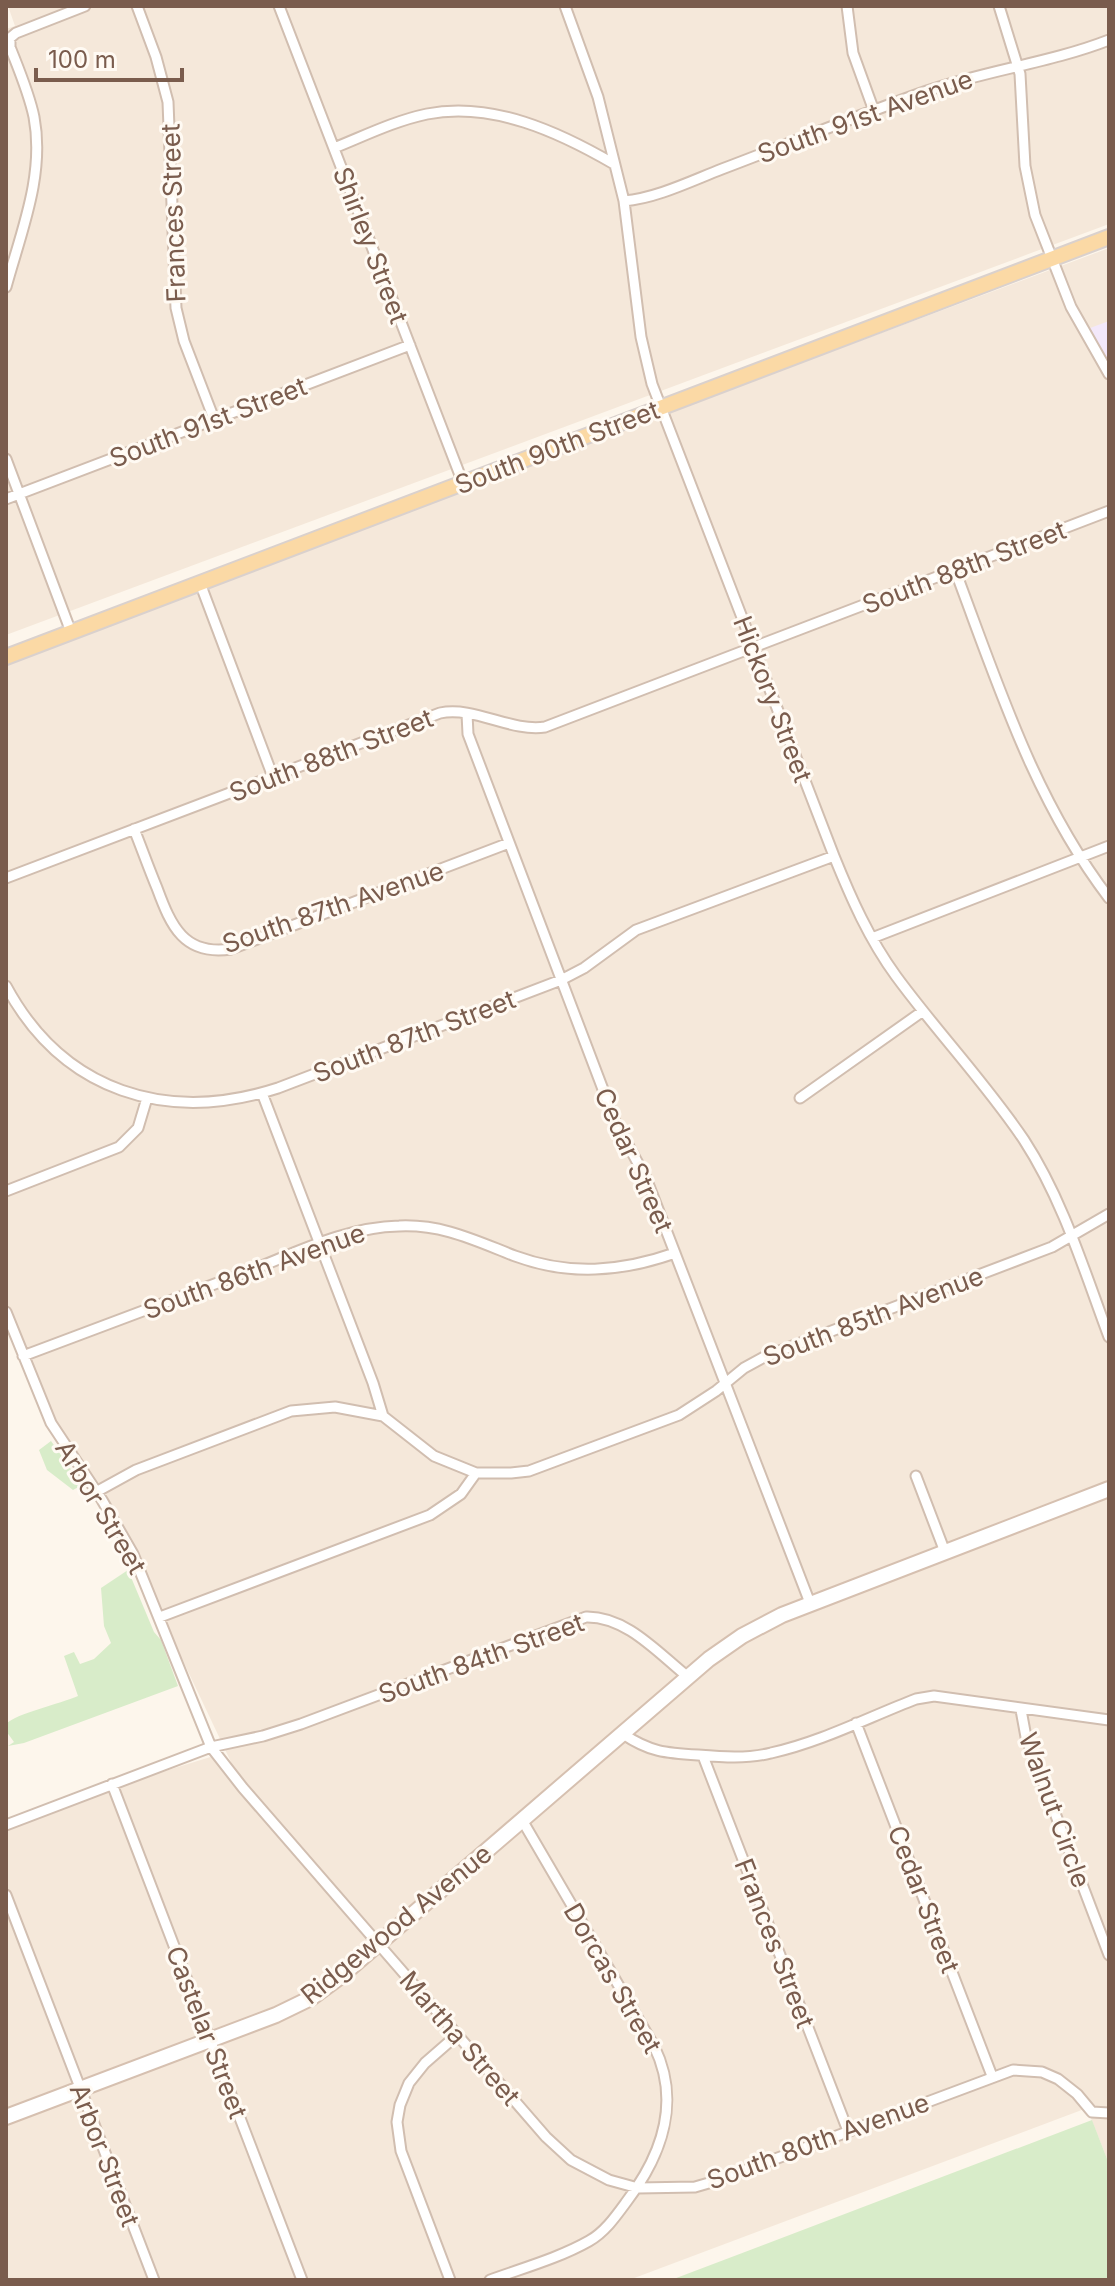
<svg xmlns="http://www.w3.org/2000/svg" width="1115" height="2286" viewBox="0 0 1115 2286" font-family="Inter,sans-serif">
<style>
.residential{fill:#f5e8da}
.education{fill:#f3e8fa}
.green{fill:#d8ecc9}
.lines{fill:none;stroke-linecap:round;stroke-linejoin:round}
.minor-casing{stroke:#d1beb0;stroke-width:13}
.secondary-casing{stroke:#d6c0b0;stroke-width:18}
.primary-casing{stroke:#dad1cd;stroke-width:18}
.minor{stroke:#fff;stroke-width:9}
.secondary{stroke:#fff;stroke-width:14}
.primary{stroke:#fbd9a5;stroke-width:14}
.labels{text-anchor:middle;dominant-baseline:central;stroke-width:6;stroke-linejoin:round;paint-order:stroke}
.street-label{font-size:26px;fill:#7a5c4d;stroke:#fffaf3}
</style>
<rect width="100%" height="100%" fill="#fdf6ec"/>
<!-- residential -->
<path class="residential" d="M 8,6 L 1109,6 L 1109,224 L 6,635 L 6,29 L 15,26 Z
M 1109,248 L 1109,2164 L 1087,2108 L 629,2280 L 6,2280 L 6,1820 L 217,1755 L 239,1779 L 149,1589 L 39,1399 L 6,1311 L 6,660 Z"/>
<!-- education -->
<path class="education" d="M 1109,321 L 1109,374 L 1082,331 Z"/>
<!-- green -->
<path class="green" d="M 51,1441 L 82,1485 L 73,1490 L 47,1470 L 39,1450 Z
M 128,1570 L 154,1632 L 161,1640 L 178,1686 L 24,1743 L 8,1746 L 14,1742 L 6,1731 L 6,1724 C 17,1713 60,1704 78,1696 L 64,1656 L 74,1652 L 80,1664 L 94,1659 L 111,1643 L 104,1626 L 101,1588 Z
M 1092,2120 L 1109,2164 L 1109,2280 L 671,2280 Z"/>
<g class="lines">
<defs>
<path id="minor" d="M 137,6 L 156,57 L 168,102 L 176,308 L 184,341 L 214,419
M 279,6 L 463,483
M 565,6 L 598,97 L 624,201 L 641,337 L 652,384 L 834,856 C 851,898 869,939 896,976 C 937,1032 985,1082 1024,1140 C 1063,1200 1084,1270 1109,1337
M 847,6 L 853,53 L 874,111
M 999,6 L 1020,74 L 1025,166 L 1035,215 L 1071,307 L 1109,374
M 334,148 C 364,136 394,121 427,114 C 492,101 559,132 614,164
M 624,201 C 657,198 691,181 722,169 C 791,143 858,115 927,91 C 987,70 1050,63 1109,40
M 6,287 C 21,232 45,175 34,117 C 29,93 19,70 10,47 L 10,38 L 16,33 L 85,6
M 6,459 L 71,632
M 6,499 L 410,345
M 955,570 C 998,684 1034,800 1109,898
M 200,583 L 273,777
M 467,714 L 468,734 L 615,1121 L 646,1178 L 810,1603
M 134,829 C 142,849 149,869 157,888 C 171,926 184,956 231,949 L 509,843
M 6,878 L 440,713 C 475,706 510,732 545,727 L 1109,511
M 872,938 L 1109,846
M 6,986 C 63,1092 167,1124 278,1088 L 561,980 L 584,968 L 636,930 L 834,856
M 262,1093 L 373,1383 L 383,1416 L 434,1456 L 476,1473 L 511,1473 L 529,1471 L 679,1415 L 716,1391 L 744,1368 L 766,1356 L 1052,1247 L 1109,1214
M 800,1098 L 923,1011
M 6,1191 L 119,1147 L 138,1128 L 147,1098
M 6,1312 L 51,1423 L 102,1500 L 133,1554 L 211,1747 L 243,1788 L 546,2137 L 571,2160 L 609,2180 L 638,2188 L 695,2187 L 719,2180 L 1013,2070 L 1042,2072 L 1058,2079 L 1077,2094 L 1092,2112 L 1109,2113
M 23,1356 C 96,1328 170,1301 244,1273 C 294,1254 345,1227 399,1226 C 443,1224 476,1241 515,1256 C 569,1276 621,1272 675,1253
M 916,1476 L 945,1552
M 96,1492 L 136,1470 L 291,1411 L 335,1407 L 383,1416
M 160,1617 L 430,1515 L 461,1494 L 476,1473
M 1021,1710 L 1026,1737 L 1109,1955
M 856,1723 L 992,2076
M 623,1734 C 650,1752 665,1753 698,1755 C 722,1757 747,1759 771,1753 C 821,1742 869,1717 916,1699 L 934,1696 L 1109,1720
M 703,1756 L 848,2131
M 112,1784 L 302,2280
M 6,1825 L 211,1747 L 263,1736 L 301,1724 L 586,1617 C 626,1616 658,1653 688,1677
M 6,1895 L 154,2280
M 450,2280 L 401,2151 L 397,2122 L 400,2105 L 409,2083 L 425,2063 L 457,2035
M 490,2280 C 523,2268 559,2258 589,2241 C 605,2232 616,2216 627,2201 C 662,2155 681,2101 654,2046 L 522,1820"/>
<path id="secondary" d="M 6,2117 L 276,2015 L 311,1998 L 341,1976 L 709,1659 L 742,1636 L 782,1615 L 1109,1489"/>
<path id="primary" d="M 6,657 L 1109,237"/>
</defs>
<!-- minor casing -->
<use href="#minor" class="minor-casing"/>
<!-- secondary casing -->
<use href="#secondary" class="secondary-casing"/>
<!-- primary casing -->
<use href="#primary" class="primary-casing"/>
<!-- minor -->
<use href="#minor" class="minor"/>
<!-- secondary -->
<use href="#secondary" class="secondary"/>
<!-- primary -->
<use href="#primary" class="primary"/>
</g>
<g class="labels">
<!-- street labels -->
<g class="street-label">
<text transform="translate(865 116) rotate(-20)">South 91st Avenue</text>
<text transform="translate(173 213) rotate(-92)">Frances Street</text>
<text transform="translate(371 245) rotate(69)">Shirley Street</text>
<text transform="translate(208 422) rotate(-21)">South 91st Street</text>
<text transform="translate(557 447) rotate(-21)">South 90th Street</text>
<text transform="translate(964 567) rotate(-21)">South 88th Street</text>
<text transform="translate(773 699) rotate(69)">Hickory Street</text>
<text transform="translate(331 755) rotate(-21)">South 88th Street</text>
<text transform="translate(333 907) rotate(-19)">South 87th Avenue</text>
<text transform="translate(414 1036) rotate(-21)">South 87th Street</text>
<text transform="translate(634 1160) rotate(66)">Cedar Street</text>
<text transform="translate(254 1271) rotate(-20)">South 86th Avenue</text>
<text transform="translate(873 1316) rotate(-21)">South 85th Avenue</text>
<text transform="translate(101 1507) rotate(59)">Arbor Street</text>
<text transform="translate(481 1658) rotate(-20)">South 84th Street</text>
<text transform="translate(1055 1810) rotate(70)">Walnut Circle</text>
<text transform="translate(924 1899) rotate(69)">Cedar Street</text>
<text transform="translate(396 1924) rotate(-39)">Ridgewood Avenue</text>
<text transform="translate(775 1943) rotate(69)">Frances Street</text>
<text transform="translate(613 1978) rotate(60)">Dorcas Street</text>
<text transform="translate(207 2032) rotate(69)">Castelar Street</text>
<text transform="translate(460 2038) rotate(49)">Martha Street</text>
<text transform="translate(818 2141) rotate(-20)">South 80th Avenue</text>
<text transform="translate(105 2155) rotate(69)">Arbor Street</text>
</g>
</g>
<!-- border -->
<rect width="1115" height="2286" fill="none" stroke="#7a5c4d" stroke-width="16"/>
<!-- scale -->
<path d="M36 68v12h146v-12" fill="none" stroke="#7a5c4d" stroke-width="4"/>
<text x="48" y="68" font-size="24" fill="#7a5c4d" stroke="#fffaf3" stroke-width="6" paint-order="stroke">100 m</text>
</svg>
